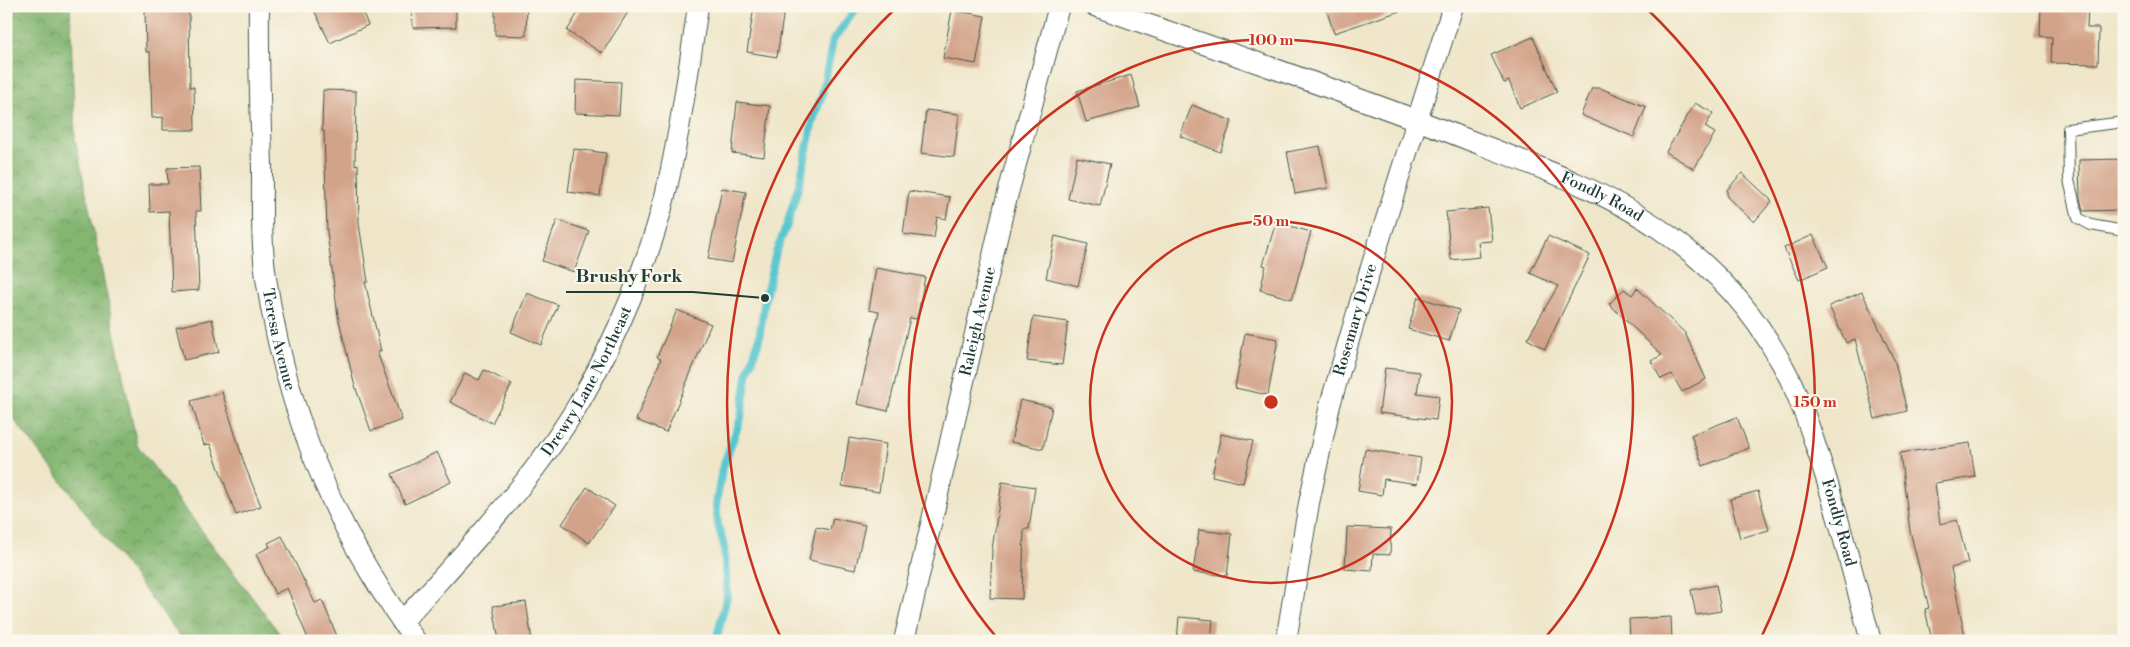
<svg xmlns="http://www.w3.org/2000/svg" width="2130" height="647" viewBox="0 0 2130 647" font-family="'Libre Bodoni',serif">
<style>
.forest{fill:url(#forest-crowns);stroke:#527a53}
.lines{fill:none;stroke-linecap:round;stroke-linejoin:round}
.stream{stroke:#58c6cf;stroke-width:8}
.building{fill:#d3a389}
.service-casing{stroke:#3e564a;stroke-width:12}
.minor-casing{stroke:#3e564a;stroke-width:22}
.service{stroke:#fff;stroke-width:10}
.minor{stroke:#fff;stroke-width:20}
.ring{fill:none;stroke:#c8321e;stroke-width:2.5}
.labels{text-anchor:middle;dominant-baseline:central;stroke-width:4;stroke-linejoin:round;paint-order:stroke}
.street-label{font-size:16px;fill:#1f3d34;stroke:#fbf7ec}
.centre{fill:#c8321e;stroke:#fbf7ec;stroke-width:2.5}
.ring-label{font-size:15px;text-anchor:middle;font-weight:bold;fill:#c8321e;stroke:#fbf7ec;stroke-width:4;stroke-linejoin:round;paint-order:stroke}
.leader{fill:none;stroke:#1f3d34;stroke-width:2}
.callout-dot{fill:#1f3d34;stroke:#fbf7ec;stroke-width:2}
.callout-label{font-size:18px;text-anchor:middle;font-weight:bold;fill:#1f3d34;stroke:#fbf7ec;stroke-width:4;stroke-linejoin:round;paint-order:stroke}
</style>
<defs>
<pattern id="forest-crowns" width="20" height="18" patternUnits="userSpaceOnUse" patternTransform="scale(1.25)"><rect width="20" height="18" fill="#84b672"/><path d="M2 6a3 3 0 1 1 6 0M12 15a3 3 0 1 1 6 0" fill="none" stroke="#6b955e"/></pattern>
</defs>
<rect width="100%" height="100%" fill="#fbf7ec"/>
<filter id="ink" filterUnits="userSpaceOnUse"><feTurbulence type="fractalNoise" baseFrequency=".02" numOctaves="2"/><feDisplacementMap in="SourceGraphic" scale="10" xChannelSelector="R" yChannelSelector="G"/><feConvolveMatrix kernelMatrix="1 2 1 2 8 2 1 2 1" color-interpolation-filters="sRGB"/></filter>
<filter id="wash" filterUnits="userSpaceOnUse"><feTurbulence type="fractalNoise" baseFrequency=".0096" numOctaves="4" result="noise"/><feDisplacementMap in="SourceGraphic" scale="20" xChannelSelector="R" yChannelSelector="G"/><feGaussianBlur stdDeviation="1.12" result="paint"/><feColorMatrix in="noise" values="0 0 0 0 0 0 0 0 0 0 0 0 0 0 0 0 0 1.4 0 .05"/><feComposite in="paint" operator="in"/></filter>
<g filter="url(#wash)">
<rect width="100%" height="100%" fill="#efe6c9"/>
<!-- forest -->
<path class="forest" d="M 6,6 L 70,6 L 75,138 L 137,445 L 285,641 L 184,641 L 6,409 Z"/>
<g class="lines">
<!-- stream -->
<path class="stream" d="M 716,641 L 727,596 L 724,545 L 718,525 L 716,505 L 722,469 L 741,418 L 747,376 L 759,340 L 765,298 L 776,252 L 787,225 L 800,181 L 813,121 L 822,95 L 833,40 L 858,6"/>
</g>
<g id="blocks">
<!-- building -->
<path class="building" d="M 328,6 L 360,6 L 368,25 L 330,43 L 315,12 Z
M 412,6 L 456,6 L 456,27 L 413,28 Z
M 495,6 L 527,6 L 526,36 L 495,35 Z
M 582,6 L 632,6 L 602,53 L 567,31 Z
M 754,6 L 784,10 L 777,57 L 747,52 Z
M 1325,6 L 1402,6 L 1403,10 L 1334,33 Z
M 2041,6 L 2088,6 L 2087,28 L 2099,28 L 2098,64 L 2051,63 L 2052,37 L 2040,36 Z
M 189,9 L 190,87 L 194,87 L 195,130 L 163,130 L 163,117 L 152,118 L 150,52 L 146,52 L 145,10 Z
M 952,10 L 985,16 L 976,64 L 943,58 Z
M 1533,37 L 1557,92 L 1520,108 L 1509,81 L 1504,83 L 1491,55 Z
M 1131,75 L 1140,107 L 1086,122 L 1077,91 Z
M 576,80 L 621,82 L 619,115 L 575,113 Z
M 1592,88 L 1600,88 L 1646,107 L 1634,137 L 1581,115 Z
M 323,90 L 356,91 L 355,165 L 358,164 L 359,224 L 368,282 L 365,282 L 381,351 L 377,352 L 402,420 L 371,431 L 354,383 L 338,316 L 327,232 L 324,131 L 322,131 Z
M 737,102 L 770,106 L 764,157 L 732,153 Z
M 1695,103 L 1713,113 L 1705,127 L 1715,133 L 1694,169 L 1666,152 Z
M 1192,105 L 1232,121 L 1220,152 L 1180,136 Z
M 926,110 L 959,114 L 954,157 L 921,153 Z
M 1320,146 L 1328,188 L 1295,194 L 1287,152 Z
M 574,149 L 606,153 L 600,196 L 568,192 Z
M 1077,157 L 1110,164 L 1100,206 L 1068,199 Z
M 2124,159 L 2124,210 L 2083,211 L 2080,197 L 2079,160 Z
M 199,167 L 201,211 L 196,211 L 199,290 L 172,292 L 169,211 L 150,212 L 149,184 L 168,184 L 167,168 Z
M 1742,173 L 1772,201 L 1754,222 L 1727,197 L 1727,190 Z
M 722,188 L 746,192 L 732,263 L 708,259 Z
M 909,191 L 950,197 L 946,219 L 937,217 L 934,238 L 903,234 Z
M 1488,208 L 1492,241 L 1478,242 L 1480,257 L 1451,260 L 1446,212 Z
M 557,220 L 589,231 L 574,272 L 542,261 Z
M 1276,222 L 1311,232 L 1292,299 L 1260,290 L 1266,266 L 1263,265 Z
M 1813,235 L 1828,267 L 1799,280 L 1784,248 Z
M 1055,236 L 1088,244 L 1078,286 L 1046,278 Z
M 1548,236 L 1590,255 L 1545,349 L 1527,339 L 1558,286 L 1530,273 Z
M 876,268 L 925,277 L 917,319 L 910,318 L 888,411 L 857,404 L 879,312 L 869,310 Z
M 1637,288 L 1685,333 L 1706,379 L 1682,392 L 1672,374 L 1661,379 L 1651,361 L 1662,355 L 1609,304 L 1624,289 L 1632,295 Z
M 1862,292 L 1895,362 L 1907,411 L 1875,419 L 1855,339 L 1846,343 L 1829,306 Z
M 527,293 L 558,305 L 541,345 L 511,332 Z
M 1418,297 L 1459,310 L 1449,341 L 1408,329 Z
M 677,310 L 711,324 L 666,432 L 636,420 L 661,359 L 657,357 Z
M 1033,317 L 1068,322 L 1062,365 L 1027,361 Z
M 212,319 L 219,352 L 184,360 L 176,327 Z
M 1245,333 L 1278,339 L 1268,395 L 1235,388 Z
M 1385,368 L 1420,372 L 1417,393 L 1439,396 L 1436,420 L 1379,413 Z
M 484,370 L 512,384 L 492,423 L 450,402 L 465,373 L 479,380 Z
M 222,392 L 245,466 L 261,506 L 236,515 L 210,444 L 204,445 L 191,401 Z
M 1020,400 L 1052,407 L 1043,449 L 1011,442 Z
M 1737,417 L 1749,448 L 1703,466 L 1691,435 Z
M 1221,434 L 1253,441 L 1243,483 L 1212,476 Z
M 849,438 L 886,444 L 879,492 L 842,486 Z
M 1970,443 L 1975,477 L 1935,483 L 1940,524 L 1957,520 L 1968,563 L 1951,568 L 1966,641 L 1932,641 L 1925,609 L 1929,608 L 1910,531 L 1900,453 Z
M 1365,449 L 1421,458 L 1417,484 L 1384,479 L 1382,495 L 1358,491 Z
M 437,452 L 451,482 L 405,504 L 392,474 Z
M 1002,482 L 1035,487 L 1029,529 L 1024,529 L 1022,599 L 990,598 L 992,550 Z
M 587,487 L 615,506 L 589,543 L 562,524 Z
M 1758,491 L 1769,530 L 1740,538 L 1730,499 Z
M 833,518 L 865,525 L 855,570 L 809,560 L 816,527 L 830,530 Z
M 1347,527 L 1391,529 L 1390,555 L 1373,554 L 1372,571 L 1345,569 Z
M 1199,530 L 1232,534 L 1227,576 L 1193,572 Z
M 282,536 L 315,603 L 322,600 L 339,641 L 309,641 L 287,588 L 275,594 L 256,554 L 270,547 L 268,543 Z
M 1716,585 L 1721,611 L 1696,615 L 1691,590 Z
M 526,602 L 532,641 L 499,641 L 493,606 Z
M 1179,617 L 1213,620 L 1211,641 L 1177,641 Z
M 1671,617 L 1672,641 L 1630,641 L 1629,619 Z"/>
</g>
</g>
<g filter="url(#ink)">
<use href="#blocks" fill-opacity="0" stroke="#3e564a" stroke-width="1"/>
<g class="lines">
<defs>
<path id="service" d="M 2124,122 L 2068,129 L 2069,180 L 2078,218 L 2091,225 L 2124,231"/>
<g id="minor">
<path id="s1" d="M 259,6 C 258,60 261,115 262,169 C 262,205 261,243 266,278 C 286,411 336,534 416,641"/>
<path id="s2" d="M 1095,6 C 1220,50 1346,92 1469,140 C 1534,165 1604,190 1661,230 C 1709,263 1750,307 1778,357 C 1795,385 1806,416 1816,447 C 1838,511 1853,576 1871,641"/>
<path id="s3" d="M 402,622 C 465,551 534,481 582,398 C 616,339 650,259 666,192 C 680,131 689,69 698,6"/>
<path id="s4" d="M 904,641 L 1004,208 L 1059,6"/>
<path id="s5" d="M 1286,641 L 1309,503 L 1330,405 L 1361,299 L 1453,6"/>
</g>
</defs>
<!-- service casing -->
<use href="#service" class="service-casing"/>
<!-- minor casing -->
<use href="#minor" class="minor-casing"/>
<!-- service -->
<use href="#service" class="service"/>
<!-- minor -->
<use href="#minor" class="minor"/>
</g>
</g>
<!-- distance rings -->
<g class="ring">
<circle cx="1271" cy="402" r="181"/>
<path d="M998 639A362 362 0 1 1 1544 639"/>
<path d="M782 640A544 544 0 0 1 897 7M1645 7A544 544 0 0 1 1760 640"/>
</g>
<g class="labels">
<!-- street labels -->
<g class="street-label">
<text stroke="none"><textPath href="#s2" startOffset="542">Fondly Road</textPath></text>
<text stroke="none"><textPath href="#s5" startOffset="329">Rosemary Drive</textPath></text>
<text stroke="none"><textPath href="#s4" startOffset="328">Raleigh Avenue</textPath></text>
<text stroke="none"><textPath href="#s1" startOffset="335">Teresa Avenue</textPath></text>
<text stroke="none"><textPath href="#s3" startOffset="305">Drewry Lane Northeast</textPath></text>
<text stroke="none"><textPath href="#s2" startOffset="961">Fondly Road</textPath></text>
</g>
</g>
<circle cx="1271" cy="402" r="8" class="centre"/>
<g class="ring-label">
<text x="1271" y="45">100 m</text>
<text x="1271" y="226">50 m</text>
<text x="1815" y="407">150 m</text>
</g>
<!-- callouts -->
<path class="leader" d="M765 298L693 292H566"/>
<circle class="callout-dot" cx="765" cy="298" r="5"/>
<g class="callout-label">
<text x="629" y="282">Brushy Fork</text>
</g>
<!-- margin -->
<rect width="2130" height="647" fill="none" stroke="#fbf7ec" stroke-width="25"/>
</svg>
